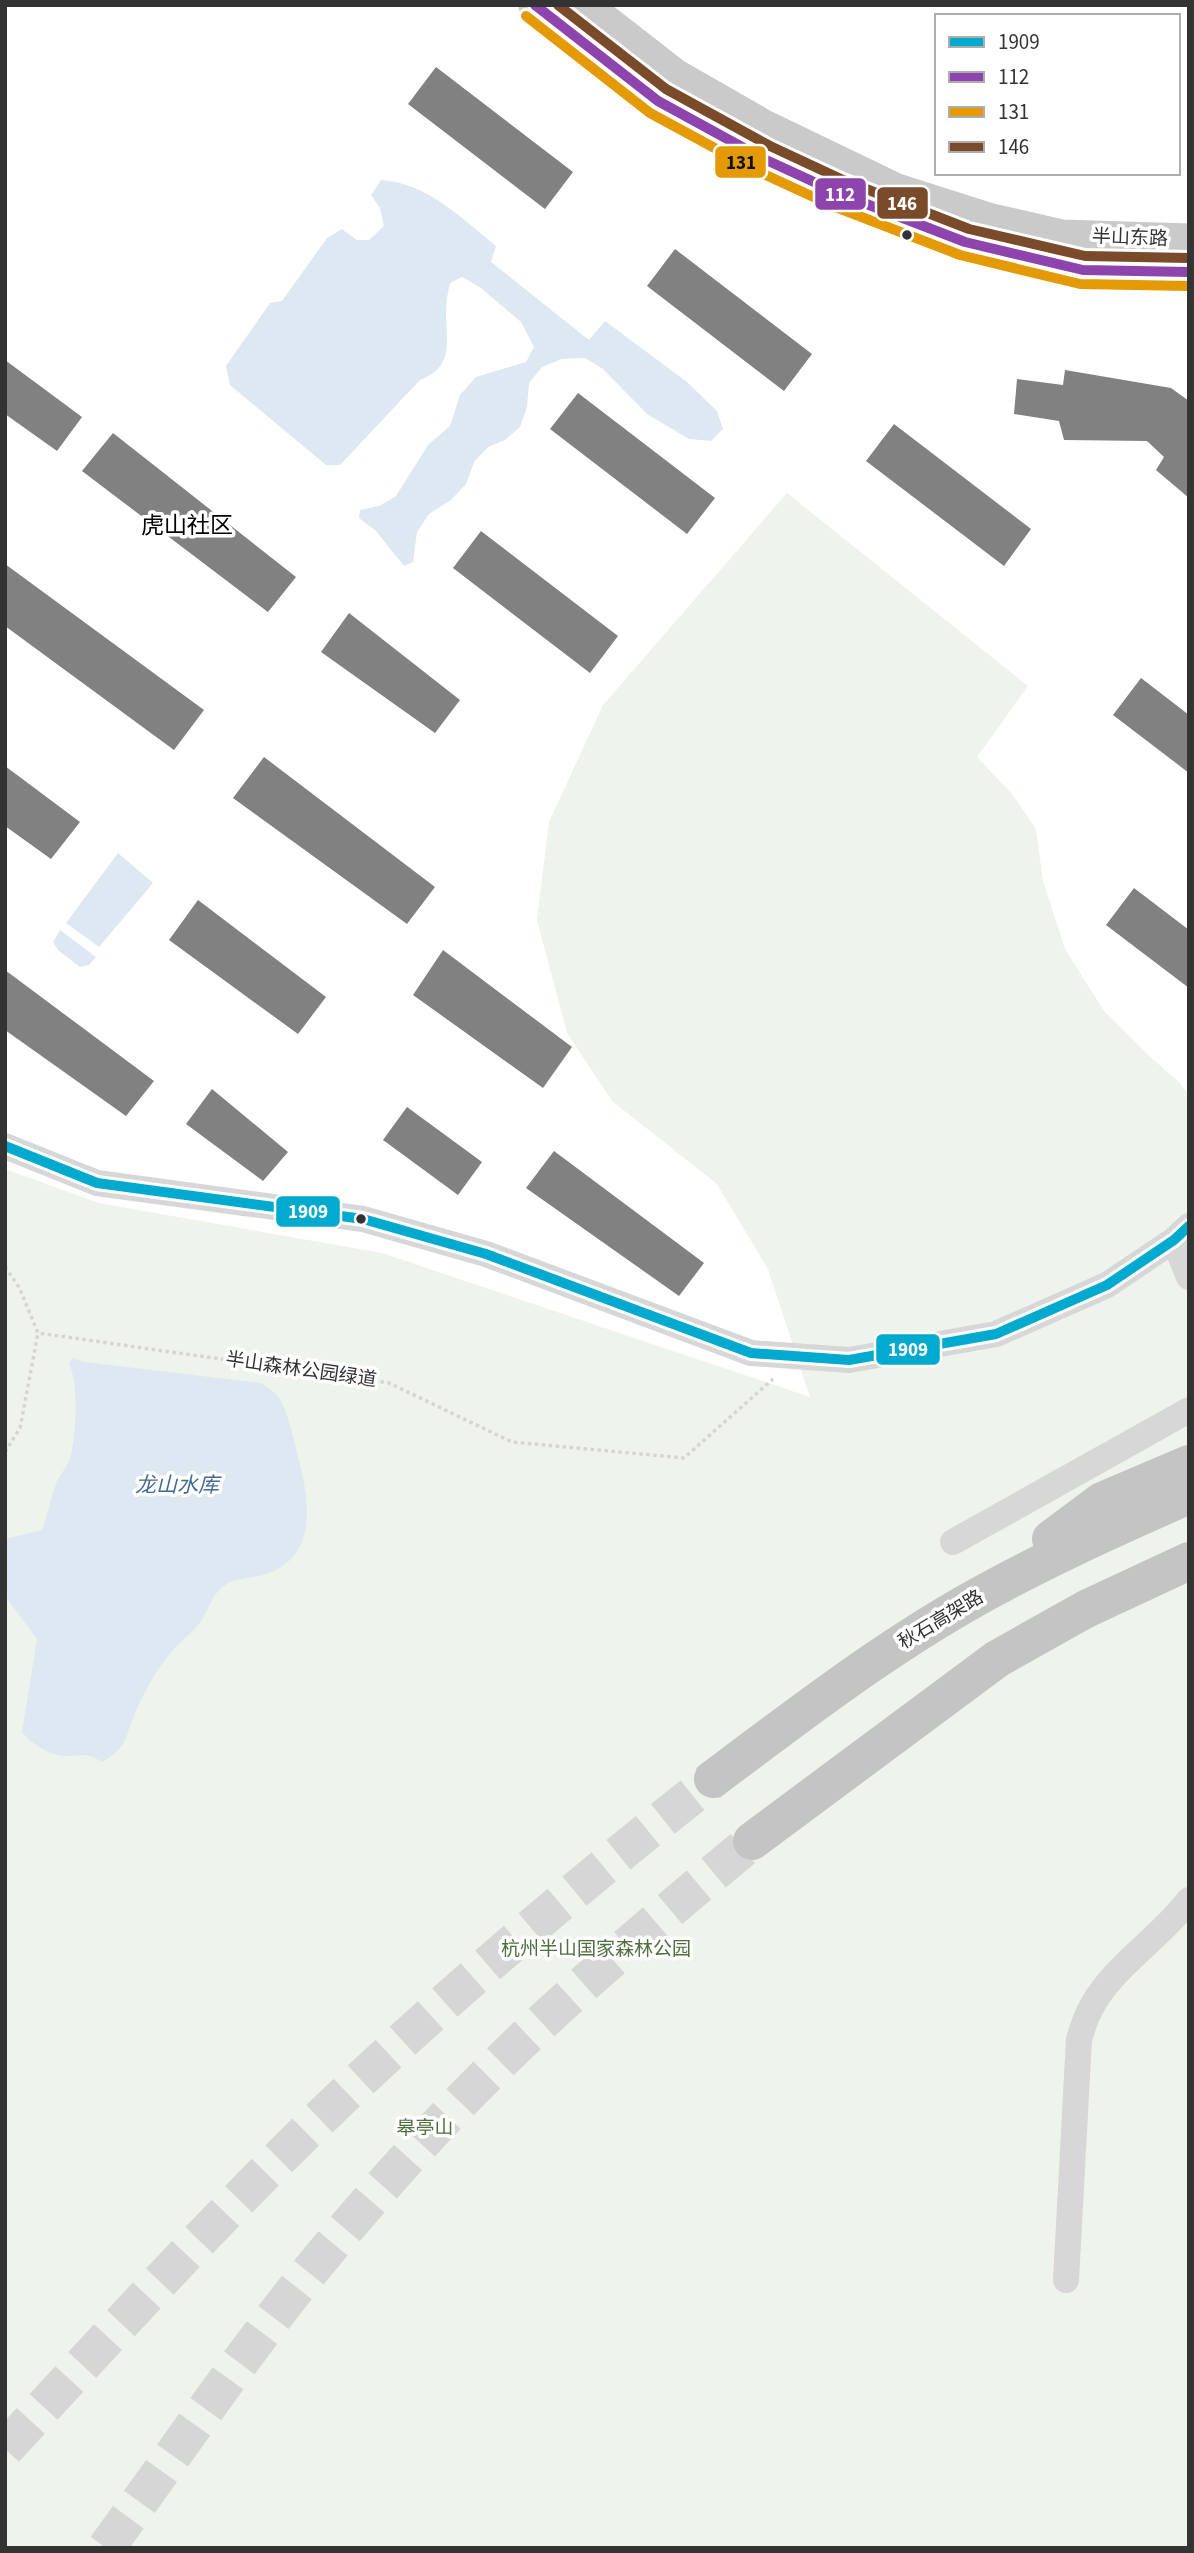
<svg xmlns="http://www.w3.org/2000/svg" width="1194" height="2553" viewBox="0 0 1194 2553" font-family="'Source Sans 3','Noto Sans SC',sans-serif">
<style>
.green{fill:#eef3ec}
.water{fill:#dee8f2}
.building{fill:#818181}
.lines{fill:none;stroke-linecap:round;stroke-linejoin:round}
.highway-tunnel{stroke:#d6d6d6;stroke-width:38;stroke-dasharray:38 19;stroke-linecap:butt}
.path{stroke:#d5d5d5;stroke-width:3.5;stroke-dasharray:3.5 3.5;stroke-linecap:butt}
.minor{stroke:#d7d7d7;stroke-width:26}
.major{stroke:#cacaca;stroke-width:33}
.highway{stroke:#c4c4c4;stroke-width:38}
.bus-1-casing{stroke:#fff;stroke-width:16}
.bus-2-casing{stroke:#fff;stroke-width:16}
.bus-3-casing{stroke:#fff;stroke-width:16}
.bus-4-casing{stroke:#fff;stroke-width:16}
.bus-1{stroke:#00a9ce;stroke-width:10}
.bus-2{stroke:#8e44ad;stroke-width:10}
.bus-3{stroke:#e39a05;stroke-width:10}
.bus-4{stroke:#7a4b2a;stroke-width:10}
.bus-dot{fill:#333;stroke:#fff;stroke-width:2.5}
.labels{text-anchor:middle;dominant-baseline:central;stroke-width:7;stroke-linejoin:round;paint-order:stroke}
.street-label{font-size:19px;fill:#333;stroke:#fff}
.park-label{font-size:19px;fill:#516e41;stroke:#fff}
.water-label{font-size:21px;font-style:italic;fill:#436a93;stroke:#fff}
.quarter-label{font-size:23px;fill:#000;stroke:#fff}
.line-badge{stroke:#fff;stroke-width:2.5}
.badge-label{font-size:19px;text-anchor:middle;font-weight:bold;fill:#fff}
.pale-badge-label{font-size:19px;text-anchor:middle;font-weight:bold;fill:#111}
</style>
<rect width="100%" height="100%" fill="#fff"/>
<!-- green -->
<path class="green" d="M 787,493 L 1028,686 L 977,757 L 1012,794 L 1036,829 L 1043,881 L 1065,949 L 1104,1011 L 1148,1055 L 1180,1083 L 1189,1096 L 1189,2548 L 5,2548 L 5,1169 L 99,1203 L 382,1253 L 810,1397 L 768,1269 L 717,1184 L 612,1101 L 567,1033 L 537,920 L 549,822 L 603,705 Z"/>
<!-- water -->
<path class="water" d="M 381,180 C 428,183 462,219 496,246 L 491,262 L 589,340 L 605,321 L 687,382 L 717,411 L 723,429 L 711,441 L 689,439 L 647,414 L 603,369 L 585,358 L 562,359 L 542,367 L 529,383 L 527,407 L 520,427 L 505,440 L 488,447 L 474,462 L 466,484 L 451,500 L 429,514 L 417,532 L 413,562 L 404,566 L 376,531 L 359,518 L 360,510 L 379,506 L 396,496 L 428,445 L 450,426 L 460,395 L 476,377 L 526,362 L 534,347 L 521,322 L 481,288 L 462,277 L 450,283 C 448,292 446,302 446,311 C 446,341 455,367 420,380 L 340,465 L 326,465 L 230,385 L 226,366 L 270,303 L 282,301 L 327,238 L 342,229 L 357,240 L 369,240 L 384,226 L 380,208 L 371,195 Z
M 118,853 L 153,883 L 99,947 L 66,923 Z
M 60,930 L 96,957 L 89,965 L 80,967 L 58,950 L 53,942 Z
M 72,1358 L 85,1362 L 261,1383 C 266,1387 274,1391 278,1396 C 288,1411 294,1440 298,1457 C 309,1498 319,1554 269,1573 C 255,1579 237,1576 224,1586 C 209,1598 211,1607 201,1621 C 192,1634 178,1643 168,1656 C 155,1673 142,1695 134,1716 C 124,1740 127,1748 102,1762 C 88,1752 81,1756 65,1756 C 48,1755 32,1744 22,1732 L 37,1639 L 5,1596 L 5,1539 L 42,1530 C 48,1515 50,1499 56,1484 C 60,1474 69,1465 71,1455 C 76,1431 79,1384 69,1364 Z"/>
<!-- building -->
<path class="building" d="M 436,67 L 573,172 L 545,209 L 408,104 Z
M 675,249 L 812,354 L 784,391 L 647,286 Z
M 5,360 L 82,417 L 57,451 L 5,414 Z
M 1065,370 L 1171,388 L 1189,401 L 1189,498 L 1156,470 L 1164,457 L 1147,441 L 1064,440 L 1059,421 L 1014,414 L 1017,379 L 1063,385 Z
M 578,393 L 715,498 L 687,534 L 550,429 Z
M 894,424 L 1031,529 L 1004,566 L 866,461 Z
M 113,433 L 296,577 L 268,612 L 82,471 Z
M 481,531 L 618,636 L 590,673 L 453,568 Z
M 5,564 L 204,710 L 174,750 L 5,626 Z
M 349,613 L 460,700 L 435,733 L 321,652 Z
M 1141,678 L 1189,715 L 1189,773 L 1113,715 Z
M 264,757 L 435,887 L 407,924 L 233,798 Z
M 5,766 L 80,822 L 51,859 L 5,826 Z
M 1134,888 L 1189,930 L 1189,988 L 1106,925 Z
M 198,900 L 326,997 L 298,1034 L 169,940 Z
M 443,950 L 572,1047 L 543,1088 L 413,995 Z
M 5,970 L 154,1081 L 126,1116 L 5,1030 Z
M 212,1089 L 288,1152 L 263,1181 L 186,1124 Z
M 407,1107 L 482,1162 L 458,1195 L 383,1140 Z
M 554,1151 L 704,1263 L 679,1296 L 526,1188 Z"/>
<g class="lines">
<!-- highway-tunnel -->
<path class="highway-tunnel" d="M 5,2449 C 107,2338 208,2227 316,2122 C 442,2000 576,1887 713,1779
M 106,2548 C 180,2447 250,2342 330,2247 C 382,2185 437,2124 494,2068 C 576,1987 664,1914 752,1841"/>
<!-- path -->
<path class="path" d="M 5,1267 L 19,1287 L 38,1333 L 389,1383 L 512,1442 L 684,1458 L 773,1379
M 5,1452 L 20,1428 L 38,1333"/>
<!-- minor -->
<path class="minor" d="M 5,1146 L 97,1183 L 363,1219 L 486,1254 L 751,1353 L 849,1360 L 996,1334 L 1107,1285 L 1174,1240 L 1189,1226
M 1174,1240 L 1189,1277
M 953,1542 L 1189,1410
M 1066,2280 L 1079,2039 C 1082,2031 1084,2022 1088,2014 C 1108,1969 1160,1939 1189,1900"/>
<!-- major -->
<path class="major" d="M 535,5 L 658,101 L 764,159 L 838,193 L 965,242 L 1083,270 L 1189,272
M 585,5 L 675,75 L 762,125 L 897,190 L 988,219 L 1062,236 L 1189,240"/>
<!-- highway -->
<path class="highway" d="M 1051,1539 L 1102,1501 L 1189,1464
M 713,1779 C 794,1718 875,1656 963,1605 C 1036,1563 1112,1529 1189,1495
M 752,1841 L 997,1659 L 1086,1609 L 1189,1561"/>
<defs>
<path id="bus-1" d="M 5,1146 L 97,1183 L 363,1219 L 486,1254 L 751,1353 L 849,1360 L 996,1334 L 1107,1285 L 1174,1240 L 1189,1226"/>
<path id="bus-2" d="M 535,5 L 658,101 L 764,159 L 838,193 L 965,242 L 1083,270 L 1189,272"/>
<path id="bus-3" d="M 526,16 L 650,113 L 757,171 L 833,206 L 960,255 L 1080,284 L 1189,286"/>
<path id="bus-4" d="M 558,5 L 666,89 L 770,146 L 843,180 L 969,229 L 1085,256 L 1189,258"/>
</defs>
<!-- bus-1 casing -->
<use href="#bus-1" class="bus-1-casing"/>
<!-- bus-2 casing -->
<use href="#bus-2" class="bus-2-casing"/>
<!-- bus-3 casing -->
<use href="#bus-3" class="bus-3-casing"/>
<!-- bus-4 casing -->
<use href="#bus-4" class="bus-4-casing"/>
<!-- bus-1 -->
<use href="#bus-1" class="bus-1"/>
<!-- bus-2 -->
<use href="#bus-2" class="bus-2"/>
<!-- bus-3 -->
<use href="#bus-3" class="bus-3"/>
<!-- bus-4 -->
<use href="#bus-4" class="bus-4"/>
</g>
<!-- markers -->
<g class="bus-dot">
<circle cx="907" cy="235" r="6"/>
<circle cx="361" cy="1219" r="6"/>
</g>
<g class="labels">
<!-- street labels -->
<g class="street-label">
<text transform="translate(1130 238) rotate(2)">半山东路</text>
<text transform="translate(301 1370) rotate(8)">半山森林公园绿道</text>
<text transform="translate(941 1620) rotate(-31)">秋石高架路</text>
</g>
<!-- park labels -->
<g class="park-label">
<text x="596" y="1949">杭州半山国家森林公园</text>
<text x="425" y="2128">皋亭山</text>
</g>
<!-- water labels -->
<g class="water-label">
<text x="177" y="1485">龙山水库</text>
</g>
<!-- quarter labels -->
<g class="quarter-label">
<text x="187" y="525">虎山社区</text>
</g>
</g>
<g class="line-badge">
<rect x="714" y="145" width="53" height="34" rx="7" fill="#e39a05"/>
<rect x="814" y="177" width="53" height="34" rx="7" fill="#8e44ad"/>
<rect x="876" y="186" width="53" height="34" rx="7" fill="#7a4b2a"/>
<rect x="275" y="1195" width="66" height="33" rx="7" fill="#00a9ce"/>
<rect x="875" y="1333" width="66" height="33" rx="7" fill="#00a9ce"/>
</g>
<g class="badge-label">
<text x="840" y="201">112</text>
<text x="902" y="210">146</text>
<text x="308" y="1218">1909</text>
<text x="908" y="1356">1909</text>
</g>
<g class="pale-badge-label">
<text x="741" y="169">131</text>
</g>
<!-- border -->
<rect width="1194" height="2553" fill="none" stroke="#333333" stroke-width="14"/>
<!-- legend -->
<rect x="935" y="14" width="245" height="161" fill="#ffffff" stroke="#adadad" stroke-width="2"/>
<rect x="949" y="37" width="35" height="10" fill="#00a9ce" stroke="#adadad" stroke-width="2"/>
<text x="998" y="49" font-size="21" fill="#333333">1909</text>
<rect x="949" y="72" width="35" height="10" fill="#8e44ad" stroke="#adadad" stroke-width="2"/>
<text x="998" y="84" font-size="21" fill="#333333">112</text>
<rect x="949" y="107" width="35" height="10" fill="#e39a05" stroke="#adadad" stroke-width="2"/>
<text x="998" y="119" font-size="21" fill="#333333">131</text>
<rect x="949" y="142" width="35" height="10" fill="#7a4b2a" stroke="#adadad" stroke-width="2"/>
<text x="998" y="154" font-size="21" fill="#333333">146</text>
</svg>
